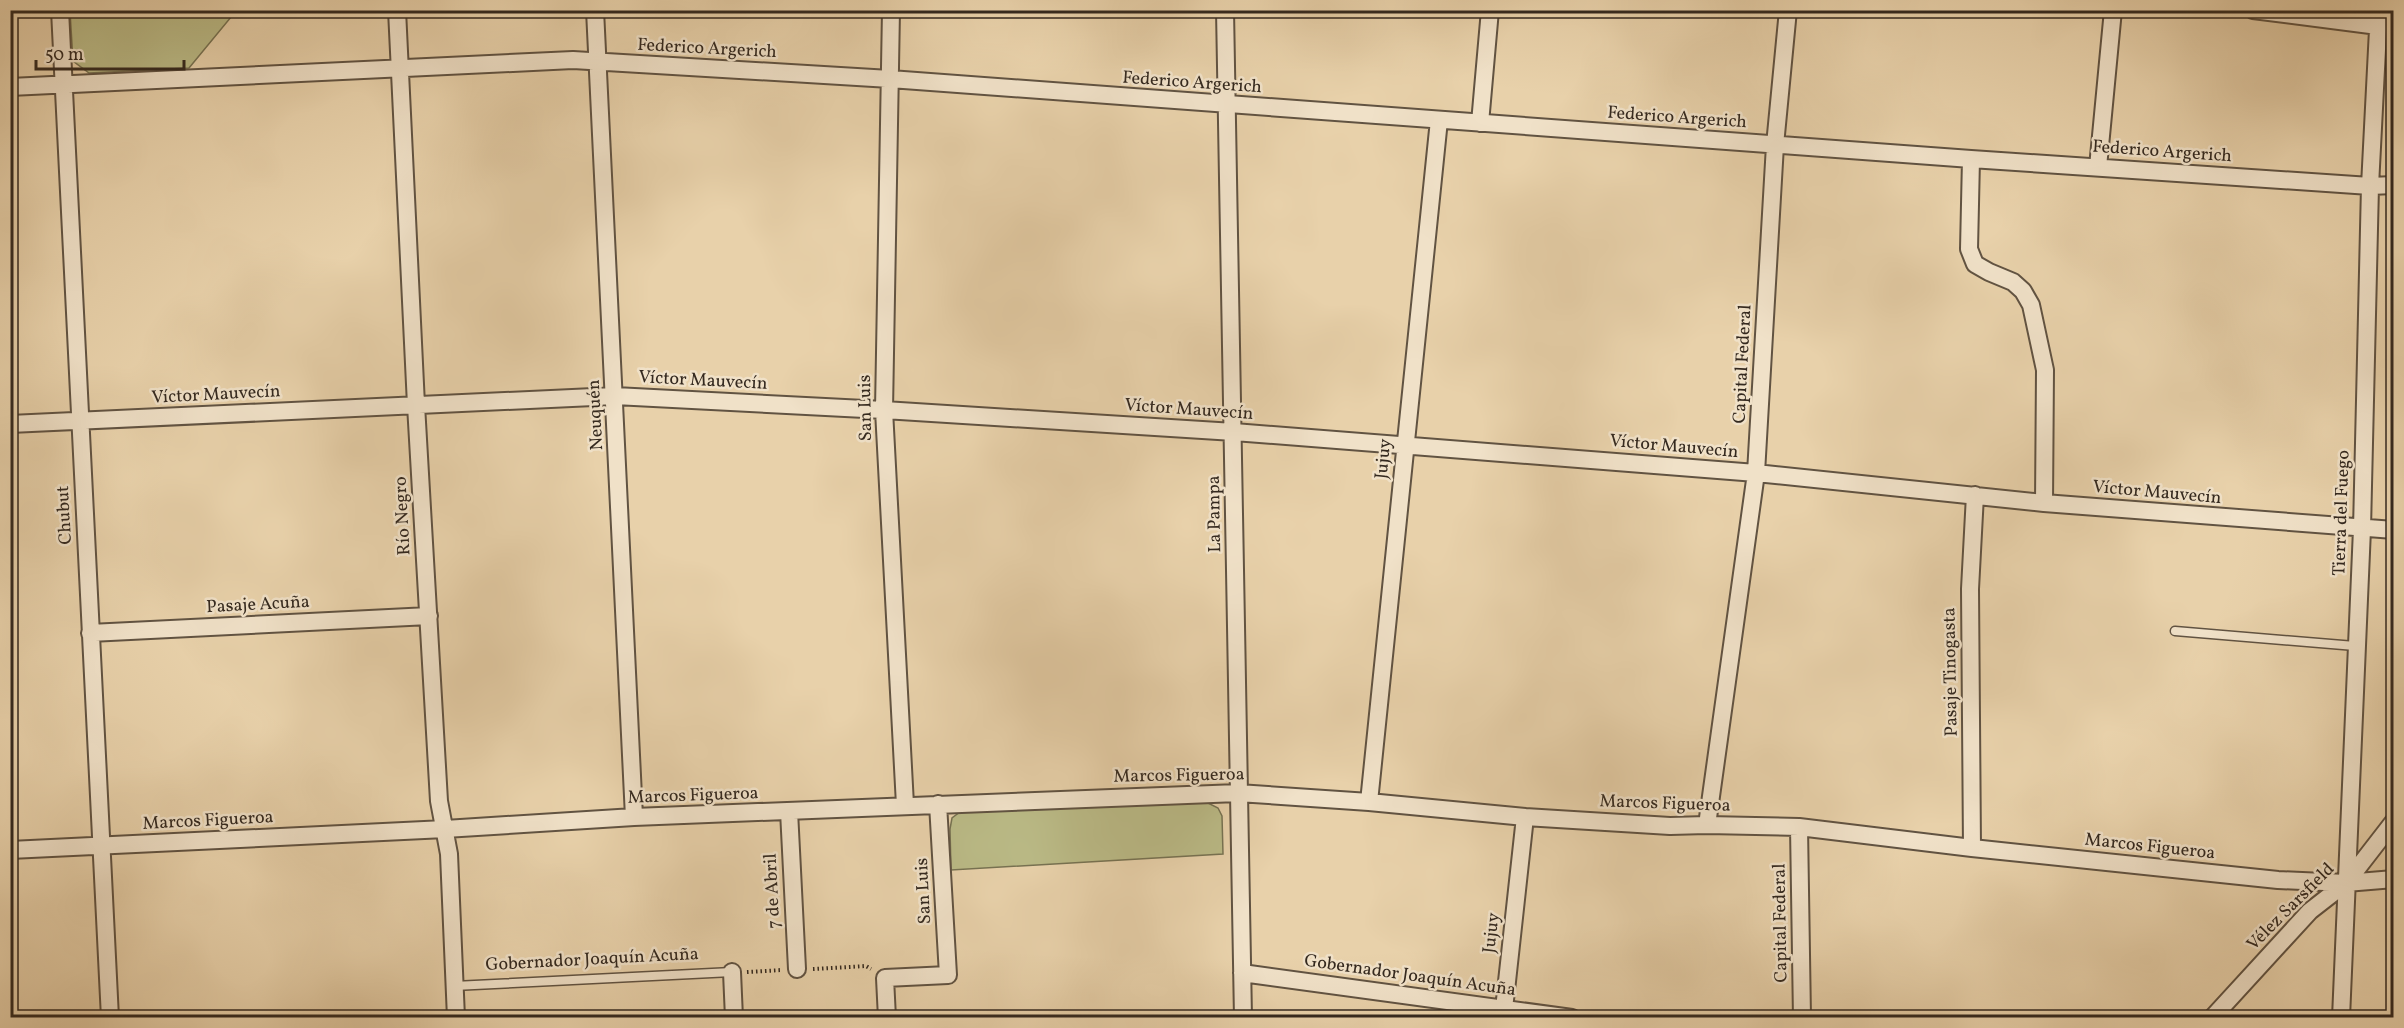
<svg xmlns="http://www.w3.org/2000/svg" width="2404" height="1028" viewBox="0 0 2404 1028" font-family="Vollkorn,serif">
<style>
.green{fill:#baba86;stroke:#777252;stroke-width:1.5}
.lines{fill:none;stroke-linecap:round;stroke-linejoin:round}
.service-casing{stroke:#615342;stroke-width:11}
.minor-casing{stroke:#615342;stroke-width:20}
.path{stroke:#34291f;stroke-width:4;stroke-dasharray:1.5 3;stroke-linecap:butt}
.service{stroke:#f0e1c8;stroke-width:8}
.minor{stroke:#f0e1c8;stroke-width:16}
.labels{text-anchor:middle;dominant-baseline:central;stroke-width:5;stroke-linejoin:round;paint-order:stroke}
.street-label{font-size:18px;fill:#34291f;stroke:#f0e1c8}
</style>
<rect width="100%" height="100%" fill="#e8d1aa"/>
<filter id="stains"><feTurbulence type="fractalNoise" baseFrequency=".00333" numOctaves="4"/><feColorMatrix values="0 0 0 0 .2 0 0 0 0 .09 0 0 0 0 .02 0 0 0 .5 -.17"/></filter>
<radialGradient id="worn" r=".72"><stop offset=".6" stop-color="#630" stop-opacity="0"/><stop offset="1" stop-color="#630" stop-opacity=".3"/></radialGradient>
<!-- green -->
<path class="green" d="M 70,11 L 70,10 L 236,11 L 189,68 L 89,73 L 73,61 Z
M 1206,802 L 1218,808 L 1222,816 L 1223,854 L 951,870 L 950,829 L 952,818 L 960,812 Z"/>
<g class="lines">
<defs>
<path id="service" d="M 2175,631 L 2355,646
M 454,986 L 732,972"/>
<path id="minor" d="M 60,10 L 110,1018
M 397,10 L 416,405 L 439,801 L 449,854 L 456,1018
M 595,10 L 634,817
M 891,10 L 884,410 L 905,805
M 1225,10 C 1233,346 1235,682 1243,1018
M 2253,10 L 2378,26
M 10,87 L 573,60 L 890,79 L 1971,159 L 2370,186 L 2394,185
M 1480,123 L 1490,10
M 1971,159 L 1969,249 L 1975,264 L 1989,272 L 2013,282 L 2023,291 L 2031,305 L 2045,370 L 2044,503
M 2098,167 L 2113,10
M 10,424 L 615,396 L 884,410 L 1234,432 L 1756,473 L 2044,503 L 2394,530
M 90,633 L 429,616
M 1369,802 L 1439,120
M 789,811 L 797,969
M 1707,825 L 1756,473 L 1775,145 L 1788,10
M 1799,827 L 1802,1018
M 1972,848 L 1970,589 L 1975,495
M 10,850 L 445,829 L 634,817 L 1238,793 L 1369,802 L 1525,817 L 1670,826 L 1707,825 L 1799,827 L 1972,848 L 2278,880 L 2346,883 L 2394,879
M 732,972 L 734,1018
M 1242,973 L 1572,1018
M 887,1018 L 885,978 L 948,975 L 938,804
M 1503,1018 L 1525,817
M 2212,1018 L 2310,911 L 2346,883 L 2394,821
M 2341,1018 L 2362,529 L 2370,186 L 2379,10"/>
</defs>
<!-- service casing -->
<use href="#service" class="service-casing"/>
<!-- minor casing -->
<use href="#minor" class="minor-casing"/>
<!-- path -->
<path class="path" d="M 813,969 L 866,966 L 871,969
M 747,972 L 782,970"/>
<!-- service -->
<use href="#service" class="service"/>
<!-- minor -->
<use href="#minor" class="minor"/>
</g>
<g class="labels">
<!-- street labels -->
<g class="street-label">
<text transform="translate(707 49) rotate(3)">Federico Argerich</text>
<text transform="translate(1192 83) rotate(4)">Federico Argerich</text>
<text transform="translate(1677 118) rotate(4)">Federico Argerich</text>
<text transform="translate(2162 152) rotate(4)">Federico Argerich</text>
<text transform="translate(1743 364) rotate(-87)">Capital Federal</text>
<text transform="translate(703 381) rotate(3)">Víctor Mauvecín</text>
<text transform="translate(216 395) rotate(-3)">Víctor Mauvecín</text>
<text transform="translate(866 408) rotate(-91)">San Luis</text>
<text transform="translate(1189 410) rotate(4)">Víctor Mauvecín</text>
<text transform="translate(596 415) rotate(-93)">Neuquén</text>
<text transform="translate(1674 447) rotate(5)">Víctor Mauvecín</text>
<text transform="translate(1384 459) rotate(-84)">Jujuy</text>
<text transform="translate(2157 493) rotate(5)">Víctor Mauvecín</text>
<text transform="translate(2342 513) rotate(-88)">Tierra del Fuego</text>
<text transform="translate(1215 514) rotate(-91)">La Pampa</text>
<text transform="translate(65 515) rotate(-93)">Chubut</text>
<text transform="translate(403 516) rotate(-93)">Río Negro</text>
<text transform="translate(258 605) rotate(-3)">Pasaje Acuña</text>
<text transform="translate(1951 672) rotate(-91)">Pasaje Tinogasta</text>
<text transform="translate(1179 776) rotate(-1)">Marcos Figueroa</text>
<text transform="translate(693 796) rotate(-2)">Marcos Figueroa</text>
<text transform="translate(1665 804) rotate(2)">Marcos Figueroa</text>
<text transform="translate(208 821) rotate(-3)">Marcos Figueroa</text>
<text transform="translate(2150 847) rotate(6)">Marcos Figueroa</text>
<text transform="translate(773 891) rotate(-93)">7 de Abril</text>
<text transform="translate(924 891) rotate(-93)">San Luis</text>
<text transform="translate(2291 907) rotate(-45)">Vélez Sarsfield</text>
<text transform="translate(1781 923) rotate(-91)">Capital Federal</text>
<text transform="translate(1492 933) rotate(-83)">Jujuy</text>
<text transform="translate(592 960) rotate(-3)">Gobernador Joaquín Acuña</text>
<text transform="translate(1410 976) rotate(8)">Gobernador Joaquín Acuña</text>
</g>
</g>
<!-- margin -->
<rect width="2404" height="1028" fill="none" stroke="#e8d1aa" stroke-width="36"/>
<rect x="12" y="12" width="2380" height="1004" fill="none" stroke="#34291f" stroke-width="3"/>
<rect x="18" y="18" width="2368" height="992" fill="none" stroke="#34291f" stroke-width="1.5"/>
<!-- scale -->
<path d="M36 60v9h148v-9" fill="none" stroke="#34291f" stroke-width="3"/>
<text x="45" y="60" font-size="18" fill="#34291f" stroke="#f0e1c8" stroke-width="4.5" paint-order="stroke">50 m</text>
<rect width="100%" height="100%" filter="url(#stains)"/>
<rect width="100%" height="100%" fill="url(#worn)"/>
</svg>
